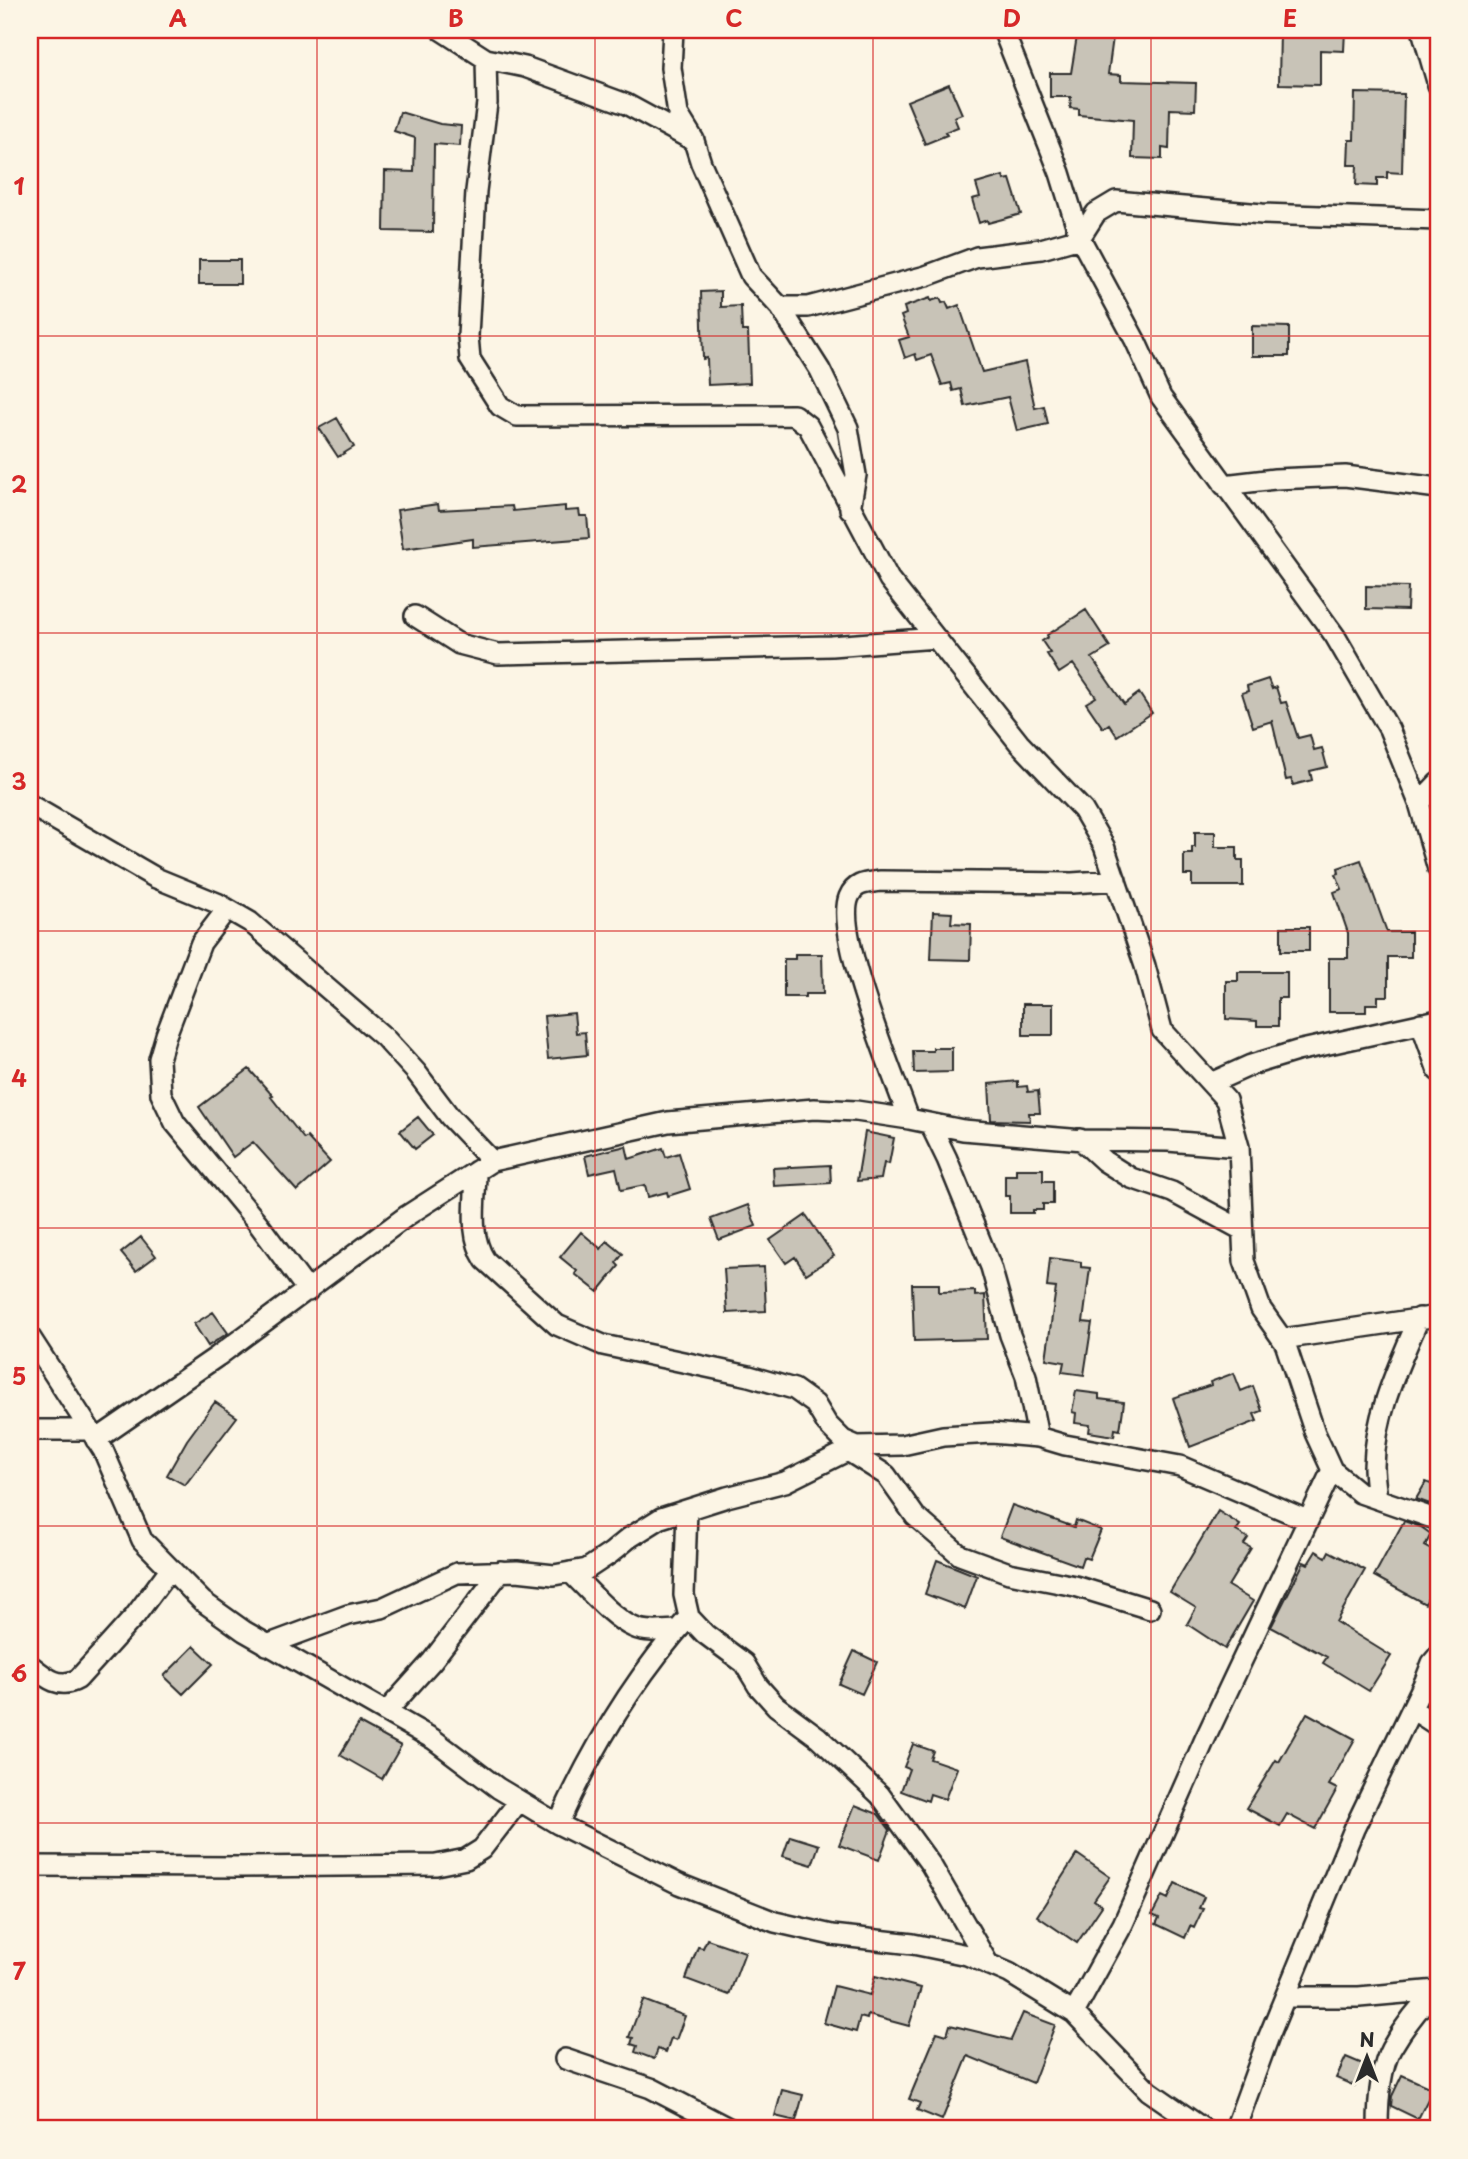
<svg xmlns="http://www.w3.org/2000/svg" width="1468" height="2159" viewBox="0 0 1468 2159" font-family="'Playpen Sans',sans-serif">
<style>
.building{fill:#c8c3b7;stroke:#2b2b2b;stroke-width:2}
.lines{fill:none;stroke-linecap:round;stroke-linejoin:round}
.minor-casing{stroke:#2b2b2b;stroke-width:24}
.minor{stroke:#fcf5e5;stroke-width:19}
.grid{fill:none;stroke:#d62828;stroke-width:2;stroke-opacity:0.55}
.neatline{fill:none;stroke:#d62828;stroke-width:2.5}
.grid-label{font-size:23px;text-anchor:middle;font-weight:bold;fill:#d62828}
</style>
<rect width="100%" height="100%" fill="#fcf5e5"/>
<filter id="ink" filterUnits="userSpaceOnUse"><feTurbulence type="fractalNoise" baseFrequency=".0143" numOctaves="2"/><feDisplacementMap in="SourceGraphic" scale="14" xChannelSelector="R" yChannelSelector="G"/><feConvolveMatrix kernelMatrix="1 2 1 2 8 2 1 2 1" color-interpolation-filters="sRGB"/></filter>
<g filter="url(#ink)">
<!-- building -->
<path class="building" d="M 1078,30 L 1114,30 L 1108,74 L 1121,75 L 1121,81 L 1196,83 L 1195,110 L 1170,109 L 1169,149 L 1162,148 L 1162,159 L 1132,158 L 1133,120 L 1079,115 L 1079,109 L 1070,108 L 1071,97 L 1050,97 L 1050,73 L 1071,73 Z
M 1280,30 L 1345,30 L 1344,51 L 1320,50 L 1320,85 L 1279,84 Z
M 949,84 L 962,114 L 954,117 L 958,127 L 945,132 L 947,135 L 925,144 L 907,101 Z
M 1355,93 L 1404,94 L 1402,173 L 1387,172 L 1387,178 L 1377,178 L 1377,186 L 1356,185 L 1357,165 L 1348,165 L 1349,140 L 1354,140 Z
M 400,112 L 440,124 L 461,126 L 460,146 L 434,144 L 433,232 L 384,231 L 385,171 L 414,172 L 415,138 L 394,131 Z
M 1003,176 L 1004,180 L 1010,179 L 1021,214 L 988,223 L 987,220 L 979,223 L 972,199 L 980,197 L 976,184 Z
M 199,260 L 240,260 L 240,284 L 199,284 Z
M 721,291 L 721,307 L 741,306 L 742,331 L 748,331 L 750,383 L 708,385 L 707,358 L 703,359 L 701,292 Z
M 930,298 L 931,301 L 940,298 L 942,303 L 946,302 L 949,309 L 959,305 L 982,372 L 1025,362 L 1035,408 L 1044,406 L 1048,424 L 1017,431 L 1008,397 L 965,406 L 961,389 L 953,391 L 951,383 L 942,385 L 931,355 L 917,360 L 915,354 L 905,358 L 899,340 L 909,337 L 901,316 L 906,314 L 904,307 Z
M 1252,326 L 1289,327 L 1289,356 L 1252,356 Z
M 337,418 L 354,447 L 338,457 L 319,428 Z
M 438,504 L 439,510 L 512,506 L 513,511 L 565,506 L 565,511 L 579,510 L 580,516 L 587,516 L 589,538 L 473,547 L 473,539 L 403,549 L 397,510 Z
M 1366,586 L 1408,587 L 1407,610 L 1366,609 Z
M 1086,610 L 1110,647 L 1092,658 L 1124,704 L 1139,693 L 1152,713 L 1117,736 L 1109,724 L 1103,728 L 1086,703 L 1096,697 L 1073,664 L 1059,673 L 1047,654 L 1050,653 L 1042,641 L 1048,637 L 1047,635 Z
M 1268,679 L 1272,689 L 1276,687 L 1281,703 L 1286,702 L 1298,738 L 1310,735 L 1314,750 L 1322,748 L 1327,767 L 1310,771 L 1312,780 L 1293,785 L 1291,779 L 1286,780 L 1272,721 L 1253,727 L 1242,693 L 1248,691 L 1247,686 Z
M 1195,832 L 1215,832 L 1215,847 L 1237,847 L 1237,860 L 1243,860 L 1243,886 L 1192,886 L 1192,875 L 1184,875 L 1184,854 L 1192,854 L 1192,847 L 1195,847 Z
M 1361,860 L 1387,932 L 1411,932 L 1411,957 L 1388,957 L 1388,996 L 1378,996 L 1378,1004 L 1366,1004 L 1366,1012 L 1329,1012 L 1329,958 L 1348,958 L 1348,933 L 1334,892 L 1342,889 L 1336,874 L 1339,873 L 1338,868 Z
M 933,912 L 952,913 L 951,923 L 971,924 L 970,960 L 931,959 Z
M 1281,927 L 1309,927 L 1309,951 L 1281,951 Z
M 795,954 L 822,954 L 823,994 L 805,994 L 805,997 L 784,997 L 784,959 L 795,959 Z
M 1238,972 L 1287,972 L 1287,998 L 1278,998 L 1278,1026 L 1257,1026 L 1257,1021 L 1226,1019 L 1226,981 L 1238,981 Z
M 1023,1004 L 1053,1004 L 1053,1035 L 1023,1035 Z
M 574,1013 L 576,1033 L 585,1032 L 587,1055 L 548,1059 L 544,1016 Z
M 933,1048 L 952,1048 L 952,1072 L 914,1073 L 913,1051 L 933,1051 Z
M 249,1069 L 273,1096 L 271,1097 L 304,1139 L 307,1137 L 330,1162 L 297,1191 L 253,1142 L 233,1157 L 199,1107 Z
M 1018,1081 L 1018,1087 L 1027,1086 L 1028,1092 L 1038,1091 L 1040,1113 L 1029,1113 L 1030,1121 L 991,1120 L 989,1084 Z
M 418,1117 L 433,1135 L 415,1149 L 400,1131 Z
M 865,1132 L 894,1138 L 889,1164 L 884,1163 L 881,1179 L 857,1181 Z
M 626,1146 L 629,1159 L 663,1148 L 666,1157 L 679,1153 L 690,1189 L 668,1196 L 667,1192 L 648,1197 L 645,1185 L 621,1190 L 616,1168 L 589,1174 L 585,1156 Z
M 830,1165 L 831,1183 L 774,1186 L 773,1168 Z
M 1016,1169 L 1043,1169 L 1043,1181 L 1053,1181 L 1053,1204 L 1043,1204 L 1043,1210 L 1033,1210 L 1033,1213 L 1010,1213 L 1010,1196 L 1005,1196 L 1005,1175 L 1016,1175 Z
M 748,1205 L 756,1226 L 719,1240 L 711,1219 Z
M 806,1215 L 834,1256 L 806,1274 L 795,1257 L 786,1263 L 770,1240 Z
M 581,1232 L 601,1249 L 607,1241 L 623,1254 L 616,1263 L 619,1266 L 598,1292 L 575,1274 L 577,1271 L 560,1257 Z
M 141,1237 L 156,1256 L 136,1271 L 121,1253 Z
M 1050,1258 L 1081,1262 L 1081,1267 L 1090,1268 L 1083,1322 L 1092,1323 L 1084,1375 L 1062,1372 L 1064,1362 L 1046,1359 L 1056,1288 L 1047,1287 Z
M 764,1267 L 766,1311 L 727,1313 L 724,1269 Z
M 912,1284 L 939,1284 L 939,1292 L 975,1291 L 975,1296 L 985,1295 L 987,1339 L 914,1341 Z
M 213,1312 L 228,1333 L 208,1346 L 194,1324 Z
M 1234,1373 L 1241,1391 L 1253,1386 L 1262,1411 L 1254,1414 L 1257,1421 L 1190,1447 L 1173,1398 L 1211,1385 L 1210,1382 Z
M 1076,1391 L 1099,1394 L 1099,1399 L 1124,1402 L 1120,1430 L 1115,1429 L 1114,1436 L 1089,1432 L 1090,1425 L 1075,1423 L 1076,1413 L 1072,1412 Z
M 215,1402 L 237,1417 L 185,1485 L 167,1475 L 187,1440 Z
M 1426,1482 L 1436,1486 L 1430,1504 L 1416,1499 Z
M 1012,1505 L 1074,1527 L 1076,1520 L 1101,1530 L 1089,1559 L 1083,1557 L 1080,1566 L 1000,1537 Z
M 1218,1511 L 1240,1525 L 1236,1531 L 1248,1538 L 1244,1544 L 1251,1548 L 1228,1586 L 1253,1601 L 1225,1649 L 1187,1624 L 1196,1608 L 1170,1592 Z
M 1404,1521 L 1421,1527 L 1431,1534 L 1425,1546 L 1438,1553 L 1438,1580 L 1425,1604 L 1374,1576 Z
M 1316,1551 L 1326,1557 L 1329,1551 L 1365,1570 L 1336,1622 L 1391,1656 L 1369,1691 L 1323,1663 L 1327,1657 L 1271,1627 L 1304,1562 L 1308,1564 Z
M 937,1560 L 977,1576 L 965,1609 L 925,1594 Z
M 194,1646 L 213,1664 L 183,1694 L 164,1676 Z
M 854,1651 L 877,1662 L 862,1694 L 839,1684 Z
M 1307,1713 L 1355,1739 L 1329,1785 L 1337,1789 L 1315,1829 L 1287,1814 L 1280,1826 L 1246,1808 L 1276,1760 L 1279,1762 Z
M 359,1723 L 401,1746 L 382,1779 L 340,1755 Z
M 913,1744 L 933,1751 L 930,1759 L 957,1768 L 945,1799 L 930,1794 L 928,1801 L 901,1791 L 909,1769 L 904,1767 Z
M 855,1805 L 878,1814 L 890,1830 L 879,1860 L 839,1845 Z
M 790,1836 L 819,1845 L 812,1865 L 783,1856 Z
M 1077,1854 L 1110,1877 L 1094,1900 L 1102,1906 L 1077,1943 L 1037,1916 Z
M 1175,1883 L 1204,1897 L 1199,1908 L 1203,1909 L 1194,1928 L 1190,1926 L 1185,1938 L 1156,1924 L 1159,1918 L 1152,1915 L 1162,1896 L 1168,1899 Z
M 707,1939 L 745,1952 L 729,1995 L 686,1979 L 698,1947 L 703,1948 Z
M 875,1976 L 921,1988 L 909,2026 L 868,2015 L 867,2019 L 860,2017 L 856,2032 L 824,2023 L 834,1986 L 870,1995 Z
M 643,2000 L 685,2016 L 676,2040 L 671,2038 L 666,2052 L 658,2049 L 654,2059 L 635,2052 L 637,2046 L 631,2044 L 633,2038 L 629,2037 Z
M 1023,2013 L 1055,2025 L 1033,2083 L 968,2056 L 942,2120 L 917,2110 L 920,2103 L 909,2099 L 937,2032 L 947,2035 L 950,2025 L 1011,2040 Z
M 1346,2057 L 1365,2065 L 1355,2086 L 1336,2078 Z
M 1402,2075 L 1433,2089 L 1418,2119 L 1391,2106 L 1392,2096 Z
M 782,2090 L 803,2095 L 796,2121 L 775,2116 Z"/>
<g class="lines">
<defs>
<path id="minor" d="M 441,30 L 486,59 L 525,67 L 626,104 L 694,141 L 701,163 L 751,276 L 780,307 L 808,307 L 926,276 L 977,257 L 1041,249 L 1080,238 L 1096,213 L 1116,201 L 1262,214 L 1438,220
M 673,30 L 671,68 L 678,114 L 694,140
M 1003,30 L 1060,173 L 1080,238 L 1135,340 L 1161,397 L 1335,636 L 1389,729 L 1419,803 L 1438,869
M 1422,30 L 1438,85
M 486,59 L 487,103 L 476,191 L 468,336 L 470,359 L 500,406 L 517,416 L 794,415 L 808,426 L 889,579 L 1019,743 L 1083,810 L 1104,846 L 1145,966 L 1162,1030 L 1226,1100 L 1239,1147 L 1244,1261 L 1261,1309 L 1285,1343 L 1315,1433 L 1332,1470 L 1360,1493 L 1438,1520
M 780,307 L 820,370 L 848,428 L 856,475 L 850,509
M 1224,485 L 1275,479 L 1345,476 L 1438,488
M 415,616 L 459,644 L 498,654 L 831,646 L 936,638
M 1419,803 L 1438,783
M 30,805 L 156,878 L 217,903 L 250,922 L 384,1037 L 416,1072 L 450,1117 L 492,1161
M 227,909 L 201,943 L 166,1035 L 159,1059 L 161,1094 L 175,1123 L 257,1222 L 308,1291
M 1421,1023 L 1438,1071
M 1211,1083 L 1251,1065 L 1297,1051 L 1438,1020
M 909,1119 C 894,1076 834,934 849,897 C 855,882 867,883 881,881 L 1072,883 L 1116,880
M 930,1124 L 947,1159 L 991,1267 L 1010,1335 L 1026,1376 L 1038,1437
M 1080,1139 L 1104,1161 L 1131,1178 L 1172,1192 L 1242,1230
M 476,1171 C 476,1201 468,1234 485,1260 L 557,1325 L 603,1345 L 749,1376 L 794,1389 L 815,1404 L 827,1424 L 843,1440 L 857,1446 L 902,1445 L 943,1436 L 992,1433 L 1038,1437 L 1065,1445 L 1180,1466 L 1307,1520
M 30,1337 L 103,1450 L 142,1540 L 202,1601 L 244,1631 L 433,1739 L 498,1788 L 558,1824 L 679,1884 L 775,1922 L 832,1935 L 913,1944 L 967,1955 L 1009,1973 L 1074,2013 L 1149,2091 L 1204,2129
M 1282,1339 L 1438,1316
M 30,1430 L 89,1430
M 96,1440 L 218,1356 L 408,1215 L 492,1161 L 668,1122 L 814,1109 L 856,1111 L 909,1119 L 963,1130 L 1083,1140 L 1168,1141 L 1239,1147
M 848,1451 L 886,1475 L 915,1516 L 960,1555 L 1009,1573 L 1075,1586 L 1150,1609
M 1377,1499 C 1376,1488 1374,1477 1374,1466 C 1375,1413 1399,1365 1419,1318
M 687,1510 L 684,1595 L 689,1617 L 705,1634 L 744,1663 L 758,1686 L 776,1706 L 818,1737 L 880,1795 L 931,1865 L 989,1965
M 570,1572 C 587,1588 612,1618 633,1627 C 645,1633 663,1631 677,1630
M 267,1645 L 348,1615 L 382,1608 L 457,1573 L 517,1571 L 554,1575 L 587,1569 L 611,1553 L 629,1538 L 661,1518 L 727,1497 L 785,1482 L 857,1446
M 30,1665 C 45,1677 59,1690 78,1679 L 135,1616 L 170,1569
M 1412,1709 L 1438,1726
M 387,1711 L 432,1661 L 501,1571
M 558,1824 C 591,1751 634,1678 689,1617
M 30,1866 L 242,1867 L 436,1865 L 466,1859 L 482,1849 L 519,1801
M 1285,1997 L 1359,1997 L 1437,1990
M 1074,2013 L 1123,1924 L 1205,1739 L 1332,1470
M 565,2059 L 651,2088 L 730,2129
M 1235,2129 L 1269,2036 L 1354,1829 L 1425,1681 L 1432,1663 L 1438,1656
M 1378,2129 C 1378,2106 1380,2069 1391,2049 C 1403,2028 1421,2005 1438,1988"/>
</defs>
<!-- minor casing -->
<use href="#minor" class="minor-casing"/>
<!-- minor -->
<use href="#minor" class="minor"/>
</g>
</g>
<!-- grid -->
<path class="grid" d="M 317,30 L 317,2129M 595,30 L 595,2129M 873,30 L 873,2129M 1151,30 L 1151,2129M 30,336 L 1438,336M 30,633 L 1438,633M 30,931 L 1438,931M 30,1228 L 1438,1228M 30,1526 L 1438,1526M 30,1823 L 1438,1823"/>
<!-- margin -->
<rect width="1468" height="2159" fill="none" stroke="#fcf5e5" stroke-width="77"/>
<!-- north arrow -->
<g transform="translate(1367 2057)" stroke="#fcf5e5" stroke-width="5" paint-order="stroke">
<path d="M0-5L12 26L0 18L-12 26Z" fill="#2b2b2b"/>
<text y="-10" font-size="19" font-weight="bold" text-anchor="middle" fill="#2b2b2b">N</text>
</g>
<rect x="38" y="38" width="1392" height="2082" class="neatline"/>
<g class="grid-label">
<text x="178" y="27">A</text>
<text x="456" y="27">B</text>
<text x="734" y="27">C</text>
<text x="1012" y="27">D</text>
<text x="1290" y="27">E</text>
<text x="19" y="195">1</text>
<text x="19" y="493">2</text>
<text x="19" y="790">3</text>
<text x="19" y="1087">4</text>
<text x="19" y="1385">5</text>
<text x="19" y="1682">6</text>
<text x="19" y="1980">7</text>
</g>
</svg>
